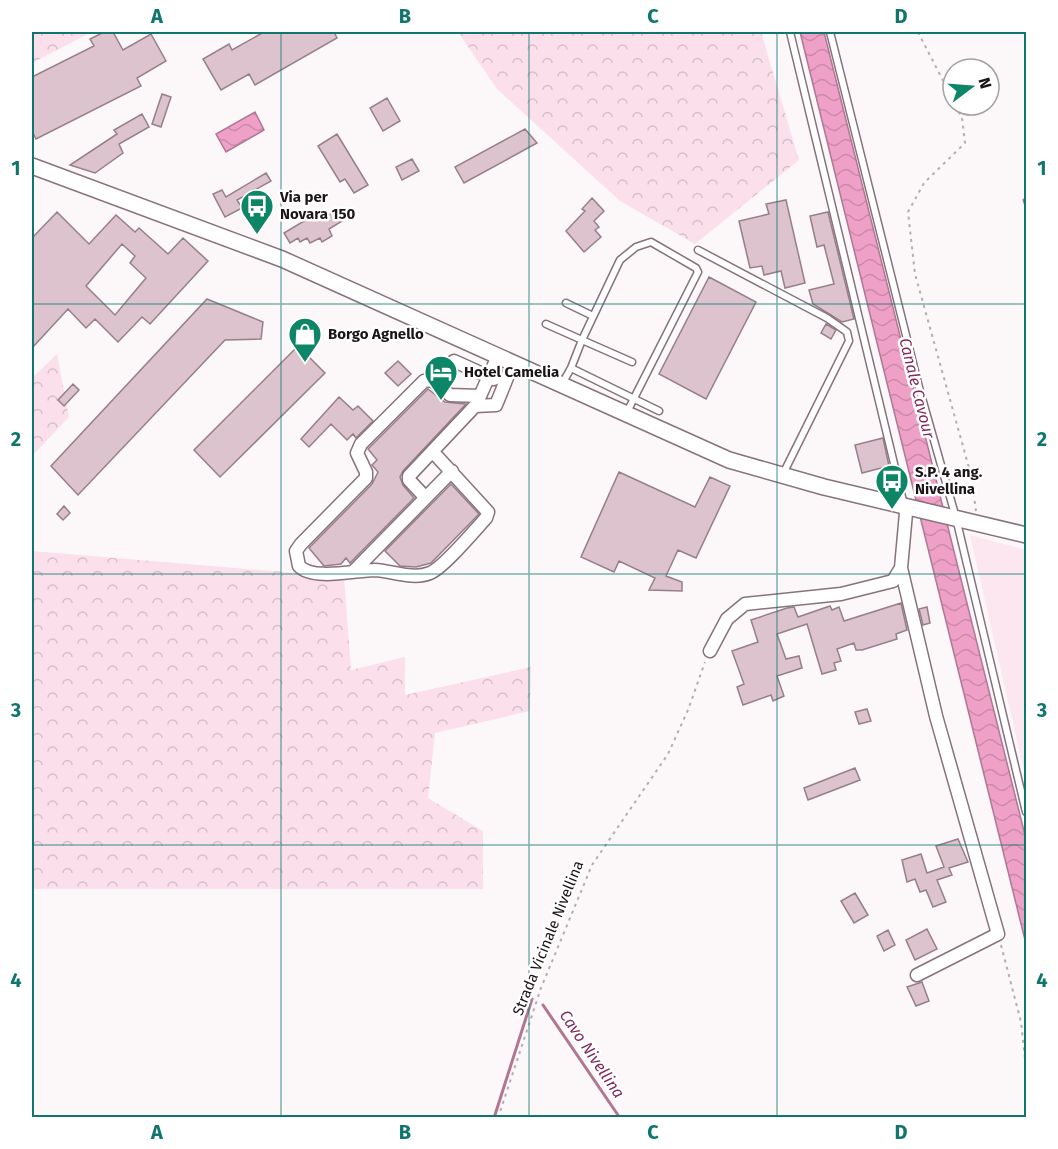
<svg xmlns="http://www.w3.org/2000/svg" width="1058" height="1149" viewBox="0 0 1058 1149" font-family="'Fira Sans',sans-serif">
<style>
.built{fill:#fce7f0}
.forest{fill:url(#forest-crowns)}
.water{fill:url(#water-waves);stroke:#b07692;stroke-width:1.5}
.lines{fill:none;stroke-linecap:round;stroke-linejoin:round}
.stream{stroke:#b07692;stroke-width:3}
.building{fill:#dcc3ce;stroke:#977f8a;stroke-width:1.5;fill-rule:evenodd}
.service-casing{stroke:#88727c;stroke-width:9}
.minor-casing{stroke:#88727c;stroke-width:15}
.tertiary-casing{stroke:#88727c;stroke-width:18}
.path{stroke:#b4aeb1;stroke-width:2;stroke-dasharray:3 4.5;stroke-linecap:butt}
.service{stroke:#fff;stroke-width:6}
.minor{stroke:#fff;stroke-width:12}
.tertiary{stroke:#fff;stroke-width:15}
.grid{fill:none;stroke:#0f766e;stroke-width:1.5;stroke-opacity:0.55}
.labels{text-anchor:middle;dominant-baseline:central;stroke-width:5;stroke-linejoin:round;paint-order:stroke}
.poi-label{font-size:15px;font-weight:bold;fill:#1c1418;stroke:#fff;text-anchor:start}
.street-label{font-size:15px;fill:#1c1418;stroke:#fff}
.water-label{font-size:16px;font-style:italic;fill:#82285c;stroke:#fff}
.neatline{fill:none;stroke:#0f766e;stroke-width:2}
.grid-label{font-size:20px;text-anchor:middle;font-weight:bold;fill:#0f766e}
</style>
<defs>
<pattern id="forest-crowns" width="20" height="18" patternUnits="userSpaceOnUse" patternTransform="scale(1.5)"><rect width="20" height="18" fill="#fbe0ec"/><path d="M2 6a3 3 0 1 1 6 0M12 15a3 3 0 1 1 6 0" fill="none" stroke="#d7bfca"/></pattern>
<pattern id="water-waves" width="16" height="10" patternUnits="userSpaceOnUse" patternTransform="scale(1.5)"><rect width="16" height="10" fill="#efa0c7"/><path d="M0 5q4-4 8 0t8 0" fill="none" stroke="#cc89aa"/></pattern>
</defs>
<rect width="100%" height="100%" fill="#fcf7f9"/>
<!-- built -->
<path class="built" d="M 970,535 L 1026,550 L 1026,780 Z"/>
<!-- forest -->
<path class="forest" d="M 32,32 L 92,32 L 32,63 Z
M 458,32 L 761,32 L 799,160 L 695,244 L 620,201 L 497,89 Z
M 57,354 L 69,417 L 32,456 L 32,378 Z
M 32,551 L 344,577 L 351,670 L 405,657 L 405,695 L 531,667 L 530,711 L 435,733 L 428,798 L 483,831 L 483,889 L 32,889 Z"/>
<!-- water -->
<path class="water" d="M 800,32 L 824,32 L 1026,839 L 1026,944 Z
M 255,112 L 264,130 L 226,152 L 216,134 Z"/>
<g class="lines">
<!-- stream -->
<path class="stream" d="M 1024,200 L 1026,206
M 543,1005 L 620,1118
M 32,1116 L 32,1118
M 494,1118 L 532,999"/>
</g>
<!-- building -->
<path class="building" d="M 104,32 L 113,32 L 123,50 L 151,34 L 166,61 L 137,78 L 141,86 L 36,139 L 32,131 L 32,77 L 94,46 L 90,39 Z
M 264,32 L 334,32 L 337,38 L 255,85 L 249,74 L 221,90 L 203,59 L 229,44 L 232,50 Z
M 162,94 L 171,97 L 161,127 L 152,124 Z
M 387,98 L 400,121 L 383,131 L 370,108 Z
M 142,114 L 149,127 L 119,144 L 123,153 L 95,173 L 70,165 L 117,134 L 114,130 Z
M 525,129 L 537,143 L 464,183 L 455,167 Z
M 337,134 L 368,185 L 354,193 L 345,179 L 340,182 L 318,146 Z
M 412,159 L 419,171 L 402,180 L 396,167 Z
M 266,173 L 271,181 L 237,200 L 242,208 L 225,217 L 213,194 L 222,190 L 226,197 Z
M 592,198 L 604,211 L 594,221 L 599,227 L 595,230 L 601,237 L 584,252 L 566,231 L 585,211 L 582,209 Z
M 786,200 L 805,283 L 785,288 L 781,271 L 764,275 L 762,266 L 750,268 L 739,221 L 769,214 L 766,204 Z
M 341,208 L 347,218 L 329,229 L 332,236 L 322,242 L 320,238 L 310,243 L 307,238 L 300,242 L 298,238 L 290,243 L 284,233 L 319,212 L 323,218 Z
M 57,212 L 89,244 L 116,215 L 135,232 L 139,228 L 168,254 L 183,238 L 208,261 L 150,324 L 142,317 L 118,342 L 95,319 L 86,328 L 68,309 L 32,348 L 32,238 ZM 122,244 L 135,256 L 130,263 L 146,278 L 115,315 L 86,286 Z
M 828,212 L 854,319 L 842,322 L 813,304 L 809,290 L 834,284 L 824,245 L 817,247 L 810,216 Z
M 709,277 L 756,302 L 706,399 L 659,374 Z
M 207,299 L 263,322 L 261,339 L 225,340 L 78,495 L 51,466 Z
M 826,324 L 836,330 L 831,339 L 821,333 Z
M 298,346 L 325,373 L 220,477 L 194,450 Z
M 398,361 L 411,374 L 398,386 L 385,373 Z
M 73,384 L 79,390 L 64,406 L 58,400 Z
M 428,389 L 445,402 L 466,404 L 403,471 L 400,477 L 403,485 L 414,498 L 350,563 L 346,558 L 341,564 L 324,566 L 309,548 L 372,484 L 378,472 L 372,465 L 377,460 L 368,449 Z
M 339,397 L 353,410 L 358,406 L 373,421 L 356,438 L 353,434 L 347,440 L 331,424 L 309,447 L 301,439 Z
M 883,438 L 889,466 L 862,473 L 855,445 Z
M 619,472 L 695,507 L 710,477 L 730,486 L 696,558 L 678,550 L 666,576 L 682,582 L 682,591 L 649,590 L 655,578 L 619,561 L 614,572 L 581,557 Z
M 451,484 L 479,514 L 431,563 L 416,567 L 400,566 L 385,551 Z
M 64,506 L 70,513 L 63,520 L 57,514 Z
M 901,603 L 907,630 L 896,634 L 897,639 L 862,650 L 856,650 L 854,643 L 837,649 L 841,661 L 834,663 L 836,670 L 822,674 L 807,624 L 777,634 L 786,659 L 799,656 L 802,668 L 777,676 L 784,696 L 773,701 L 771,695 L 743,705 L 737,687 L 744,684 L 732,651 L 758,642 L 751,620 L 787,608 L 794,607 L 798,617 L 830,606 L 832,610 L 839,607 L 844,621 Z
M 927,607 L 930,623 L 923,625 L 919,609 Z
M 867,709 L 871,721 L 859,724 L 855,712 Z
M 855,768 L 860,780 L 808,800 L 804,788 Z
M 958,839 L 968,862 L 949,868 L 952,875 L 937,880 L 946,902 L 933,907 L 926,890 L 920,892 L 915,879 L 907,882 L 902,860 L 921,854 L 927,873 L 944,867 L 936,846 Z
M 855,893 L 868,915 L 854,923 L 841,901 Z
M 927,929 L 937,949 L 915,960 L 906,940 Z
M 888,930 L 895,945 L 884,951 L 877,936 Z
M 922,982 L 929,1001 L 916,1006 L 907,987 Z"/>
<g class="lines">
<defs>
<path id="service" d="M 790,32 L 904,505
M 830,32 L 920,391 L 956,518 L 1026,812
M 698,250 L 827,318 L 847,332 L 849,341 L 782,476
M 566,303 L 593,316
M 546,324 L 582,340 L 571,368
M 562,384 L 571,368 L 659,411
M 626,414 L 698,272 L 696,268 L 651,242 L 636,247 L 620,260 L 582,340 L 632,362"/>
<path id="minor" d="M 454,361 L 494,379
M 433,452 L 488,512 L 486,518 C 475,530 443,568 430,573 C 413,580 392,571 375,570 C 356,570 313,581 299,566 L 296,551 L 301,544 L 366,478 L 366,472 L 357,453 L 361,444 L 424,381 L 432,380 L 450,395 L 480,396 L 498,356
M 425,497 L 409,480 L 409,476 L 475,406 L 496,405 L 513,363
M 901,568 L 936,716 L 998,934 L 917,975
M 353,572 L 452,471
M 710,651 L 727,619 L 745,604 L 841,594 L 893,581 L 901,568 L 906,513 L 904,506"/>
<path id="tertiary" d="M 32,166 L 282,259 L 729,460 L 824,487 L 1026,535"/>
</defs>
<!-- service casing -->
<use href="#service" class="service-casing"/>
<!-- minor casing -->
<use href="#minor" class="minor-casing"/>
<!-- tertiary casing -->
<use href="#tertiary" class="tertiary-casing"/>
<!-- path -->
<path class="path" d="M 918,32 L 953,100
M 955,105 L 962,118 L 965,143 L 924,183 L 908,212 L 915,274 L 971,475 L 976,511
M 1001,945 L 1021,1022 L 1026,1068
M 498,1118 L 541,988 L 592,865 L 668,754 L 688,710 L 705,662"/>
<!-- service -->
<use href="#service" class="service"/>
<!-- minor -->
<use href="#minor" class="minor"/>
<!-- tertiary -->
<use href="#tertiary" class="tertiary"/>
</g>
<!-- grid -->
<path class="grid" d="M 281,32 L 281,1118M 529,32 L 529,1118M 777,32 L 777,1118M 32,304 L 1026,304M 32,574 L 1026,574M 32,845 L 1026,845"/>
<!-- icons -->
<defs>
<symbol id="bus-pin" viewBox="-11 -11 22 30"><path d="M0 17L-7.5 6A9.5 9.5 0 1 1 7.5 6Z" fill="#0d8667" stroke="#fff"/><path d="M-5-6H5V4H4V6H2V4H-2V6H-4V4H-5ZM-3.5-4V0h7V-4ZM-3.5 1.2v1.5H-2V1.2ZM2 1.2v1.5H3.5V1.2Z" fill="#fff"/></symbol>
<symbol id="shop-pin" viewBox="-11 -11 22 30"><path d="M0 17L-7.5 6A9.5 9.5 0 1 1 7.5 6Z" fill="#0d8667" stroke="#fff"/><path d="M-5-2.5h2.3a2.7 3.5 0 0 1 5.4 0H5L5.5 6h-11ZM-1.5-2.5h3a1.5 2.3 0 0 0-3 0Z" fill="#fff"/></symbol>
<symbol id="hotel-pin" viewBox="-11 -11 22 30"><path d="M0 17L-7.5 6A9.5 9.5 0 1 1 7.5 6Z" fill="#0d8667" stroke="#fff"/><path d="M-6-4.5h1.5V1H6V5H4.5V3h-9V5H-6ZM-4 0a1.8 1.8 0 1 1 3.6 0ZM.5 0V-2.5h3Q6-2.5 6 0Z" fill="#fff"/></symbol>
</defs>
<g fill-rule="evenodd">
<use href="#bus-pin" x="238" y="187" width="38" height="52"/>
<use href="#shop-pin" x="286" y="315" width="38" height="52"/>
<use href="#hotel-pin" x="422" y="353" width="38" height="52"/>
<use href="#bus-pin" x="873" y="462" width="38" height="52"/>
</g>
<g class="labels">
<!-- poi labels -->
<g class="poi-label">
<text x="280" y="197">Via per<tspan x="280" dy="17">Novara 150</tspan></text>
<text x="328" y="334">Borgo Agnello</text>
<text x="464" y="372">Hotel Camelia</text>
<text x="915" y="472">S.P. 4 ang.<tspan x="915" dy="17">Nivellina</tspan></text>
</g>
<!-- street labels -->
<g class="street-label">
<text transform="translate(548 938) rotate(-68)">Strada Vicinale Nivellina</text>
</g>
<!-- water labels -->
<g class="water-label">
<text transform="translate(917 388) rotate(76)">Canale Cavour</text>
<text transform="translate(592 1054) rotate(56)">Cavo Nivellina</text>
</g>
</g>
<!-- border -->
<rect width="1058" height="1149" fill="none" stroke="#ffffff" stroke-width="66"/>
<!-- north arrow -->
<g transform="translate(971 87) rotate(74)"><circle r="28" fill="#ffffff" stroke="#a4a1a3" stroke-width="1.5"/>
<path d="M0-4.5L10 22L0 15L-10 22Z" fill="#0d8667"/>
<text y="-9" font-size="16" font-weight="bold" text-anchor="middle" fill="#1c1418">N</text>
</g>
<rect x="33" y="33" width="992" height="1083" class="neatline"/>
<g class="grid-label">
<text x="157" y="23">A</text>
<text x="405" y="23">B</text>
<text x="653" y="23">C</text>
<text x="901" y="23">D</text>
<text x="16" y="175">1</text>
<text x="1042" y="175">1</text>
<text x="16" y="446">2</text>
<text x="1042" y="446">2</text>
<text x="16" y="717">3</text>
<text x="1042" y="717">3</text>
<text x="16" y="987">4</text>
<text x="1042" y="987">4</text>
<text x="157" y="1139">A</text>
<text x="405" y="1139">B</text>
<text x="653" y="1139">C</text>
<text x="901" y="1139">D</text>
</g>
</svg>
